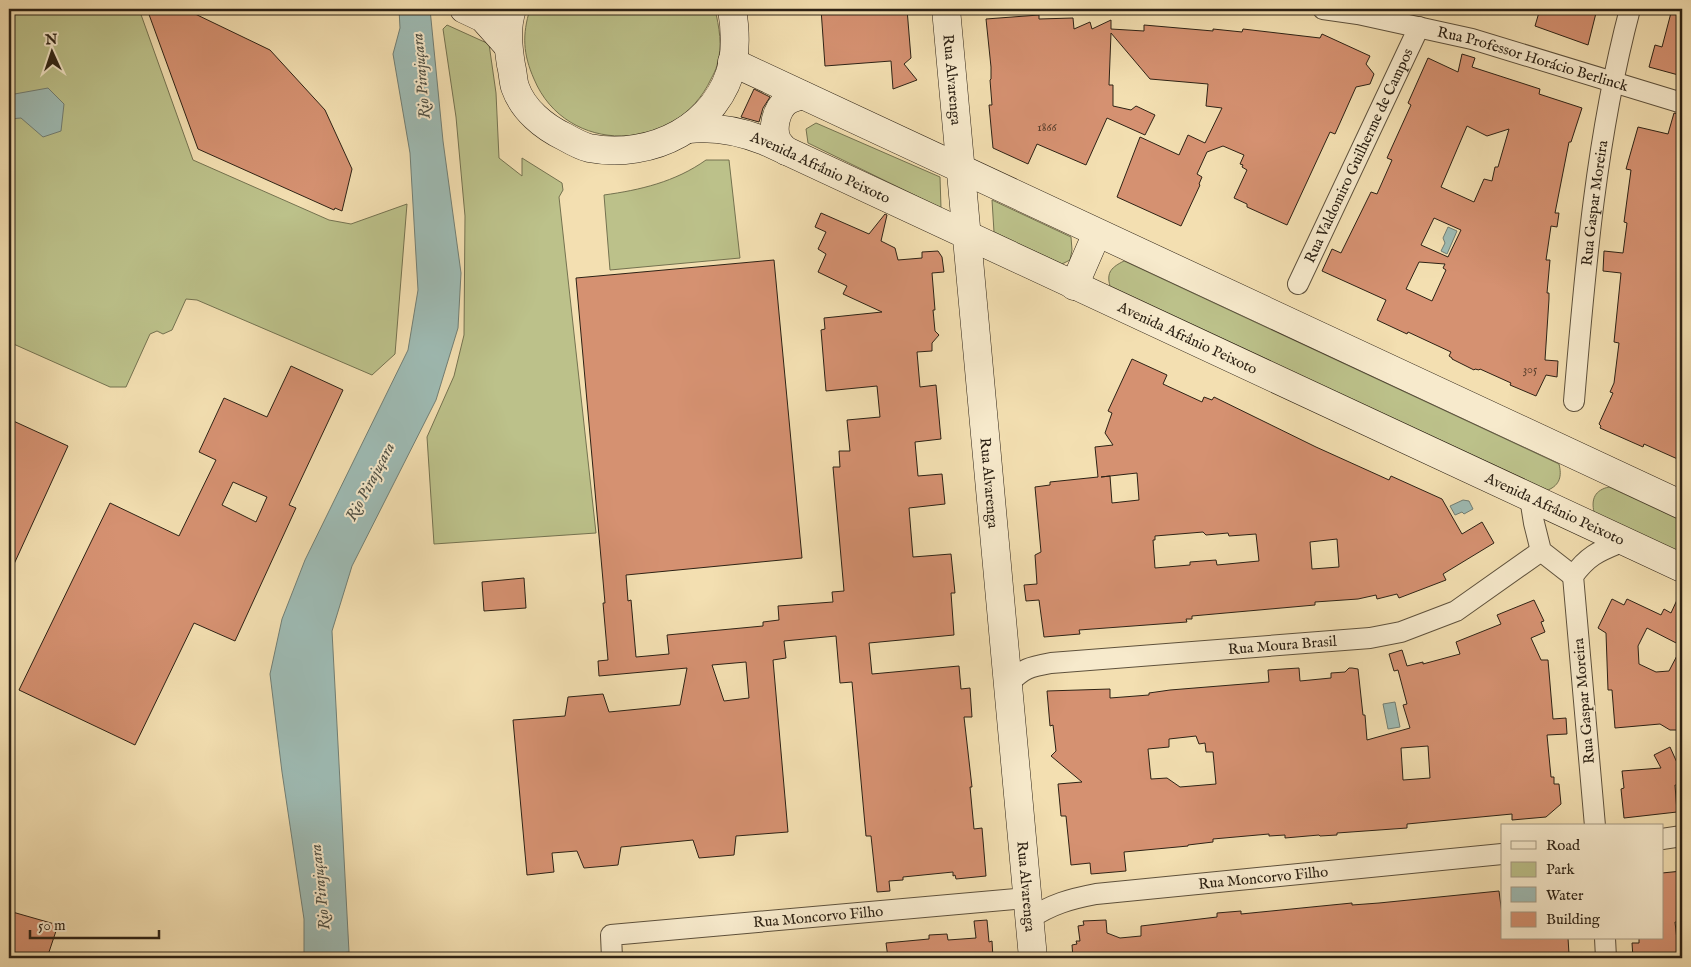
<svg xmlns="http://www.w3.org/2000/svg" width="1691" height="967" viewBox="0 0 1691 967" font-family="'IM FELL English',serif">
<style>
.green{fill:#bcc18a;stroke:#747250}
.water{fill:#9ebbb4;stroke:#717e74}
.building{fill:#d59171;stroke:#2d2215;fill-rule:evenodd}
.lines{fill:none;stroke-linecap:round;stroke-linejoin:round}
.minor-casing{stroke:#5e513c;stroke-width:22}
.secondary-casing{stroke:#2d2215;stroke-width:29}
.minor{stroke:#f7eacc;stroke-width:20}
.secondary{stroke:#f7eacc;stroke-width:28}
.labels{text-anchor:middle;dominant-baseline:central;stroke-width:4;stroke-linejoin:round;paint-order:stroke}
.number-label{font-size:12px;fill:#573e2c}
.street-label{font-size:15px;fill:#2d2215;stroke:#f7eacc}
.water-label{font-size:16px;font-style:italic;fill:#4f5045;stroke:#f7eacc}
</style>
<rect width="100%" height="100%" fill="#f3dfb1"/>
<filter id="stains"><feTurbulence type="fractalNoise" baseFrequency=".004" numOctaves="4"/><feColorMatrix values="0 0 0 0 .2 0 0 0 0 .09 0 0 0 0 .02 0 0 0 .5 -.17"/></filter>
<radialGradient id="worn" r=".72"><stop offset=".6" stop-color="#630" stop-opacity="0"/><stop offset="1" stop-color="#630" stop-opacity=".3"/></radialGradient>
<!-- green -->
<path class="green" d="M 9,9 L 139,9 L 193,160 L 329,220 L 351,224 L 407,204 L 395,354 L 372,375 L 197,300 L 186,299 L 172,330 L 163,334 L 157,331 L 150,334 L 126,387 L 110,387 L 9,342 Z
M 530,9 L 715,9 C 719,27 723,46 717,65 C 716,70 713,75 711,79 C 676,154 566,156 534,79 C 523,54 522,35 530,9 Z
M 447,25 L 489,44 L 496,93 L 499,158 L 522,176 L 522,158 L 562,183 L 563,190 L 559,197 L 596,533 L 434,544 L 427,437 L 454,376 L 464,335 L 465,216 L 456,117 L 443,29 Z
M 816,123 L 940,177 L 941,208 L 808,143 L 806,129 Z
M 706,160 L 729,160 L 740,258 L 610,270 L 604,195 C 640,190 675,182 706,160 Z
M 992,200 L 1071,237 L 1072,250 L 1070,260 L 1062,264 L 994,232 Z
M 1124,261 L 1559,464 C 1562,476 1560,485 1548,490 L 1110,286 C 1106,272 1112,267 1124,261 Z
M 1609,487 L 1682,521 L 1682,553 L 1594,512 C 1591,499 1595,490 1609,487 Z"/>
<!-- water -->
<path class="water" d="M 399,9 L 430,9 L 443,141 L 461,273 L 458,328 L 436,400 L 352,566 L 332,631 L 349,952 L 304,958 L 304,919 L 282,772 L 270,674 L 282,619 L 305,560 L 408,350 L 418,290 L 410,153 L 393,54 L 400,28 Z
M 48,88 L 64,104 L 61,131 L 43,137 L 21,118 L 9,119 L 9,95 Z
M 1448,227 L 1457,231 L 1447,254 L 1441,251 L 1445,243 L 1443,238 Z
M 1463,500 L 1469,501 L 1473,509 L 1464,514 L 1462,512 L 1455,515 L 1450,506 Z
M 1395,702 L 1400,727 L 1388,729 L 1383,704 Z"/>
<!-- building -->
<path class="building" d="M 147,9 L 189,9 L 191,12 L 270,50 L 325,110 L 352,169 L 342,211 L 335,208 L 334,210 L 198,149 Z
M 821,9 L 907,9 L 911,58 L 904,64 L 917,80 L 893,89 L 891,61 L 825,66 Z
M 1540,9 L 1597,9 L 1588,45 L 1535,26 Z
M 1672,9 L 1682,9 L 1682,76 L 1649,67 L 1655,45 L 1662,47 Z
M 1039,15 L 1039,19 L 1073,18 L 1074,29 L 1090,22 L 1092,29 L 1111,20 L 1111,29 L 1144,31 L 1144,25 L 1213,31 L 1213,29 L 1242,32 L 1243,29 L 1320,38 L 1322,34 L 1370,56 L 1366,64 L 1374,74 L 1370,84 L 1356,87 L 1335,134 L 1330,132 L 1287,225 L 1247,207 L 1247,204 L 1234,198 L 1247,170 L 1242,167 L 1243,165 L 1240,164 L 1244,155 L 1223,146 L 1207,152 L 1197,174 L 1202,177 L 1199,184 L 1200,185 L 1181,226 L 1117,197 L 1140,137 L 1179,155 L 1188,135 L 1205,143 L 1222,108 L 1206,106 L 1208,84 L 1150,79 L 1111,33 L 1109,85 L 1113,85 L 1113,106 L 1131,110 L 1136,106 L 1155,115 L 1145,135 L 1107,118 L 1086,165 L 1037,144 L 1028,164 L 993,148 L 989,105 L 992,105 L 990,80 L 991,79 L 991,67 L 986,19 Z
M 1462,54 L 1475,58 L 1472,67 L 1540,89 L 1539,94 L 1582,108 L 1571,142 L 1569,142 L 1555,213 L 1559,213 L 1557,227 L 1551,226 L 1546,260 L 1550,260 L 1547,293 L 1549,293 L 1549,299 L 1545,360 L 1558,361 L 1557,377 L 1546,375 L 1536,396 L 1510,385 L 1511,383 L 1480,369 L 1479,370 L 1475,369 L 1474,370 L 1452,359 L 1452,358 L 1449,356 L 1451,352 L 1408,332 L 1407,334 L 1377,320 L 1386,300 L 1322,271 L 1332,249 L 1341,253 L 1371,192 L 1377,194 L 1392,160 L 1387,158 L 1411,105 L 1408,103 L 1428,58 L 1458,72 ZM 1467,126 L 1487,136 L 1509,129 L 1498,167 L 1495,167 L 1492,181 L 1484,179 L 1474,202 L 1441,187 ZM 1434,218 L 1461,230 L 1448,257 L 1421,245 ZM 1419,262 L 1445,264 L 1443,268 L 1446,270 L 1432,301 L 1406,289 Z
M 754,89 L 770,97 L 763,108 L 759,122 L 741,117 Z
M 1674,113 L 1682,115 L 1682,155 L 1677,172 L 1682,178 L 1682,302 L 1678,329 L 1682,329 L 1682,347 L 1677,386 L 1682,386 L 1682,461 L 1644,444 L 1643,447 L 1600,428 L 1601,426 L 1599,424 L 1613,393 L 1610,392 L 1614,383 L 1619,343 L 1614,342 L 1621,273 L 1603,271 L 1604,251 L 1623,253 L 1627,223 L 1624,222 L 1631,170 L 1626,169 L 1638,127 L 1668,134 Z
M 821,213 L 869,234 L 885,214 L 887,215 L 881,241 L 895,248 L 898,260 L 922,258 L 922,252 L 938,251 L 942,257 L 944,272 L 932,273 L 935,310 L 933,310 L 935,331 L 939,335 L 932,343 L 932,351 L 917,352 L 920,387 L 936,385 L 941,439 L 915,442 L 918,476 L 942,474 L 945,504 L 909,508 L 913,557 L 951,554 L 955,593 L 951,593 L 954,635 L 869,643 L 872,674 L 959,666 L 961,689 L 970,688 L 972,717 L 964,717 L 972,787 L 970,787 L 974,829 L 982,828 L 986,876 L 956,879 L 955,875 L 953,876 L 953,872 L 903,877 L 903,880 L 889,881 L 890,891 L 877,892 L 871,836 L 866,836 L 852,682 L 840,683 L 836,636 L 784,641 L 786,658 L 773,660 L 788,832 L 736,836 L 734,855 L 699,858 L 693,840 L 621,847 L 618,865 L 584,868 L 577,851 L 552,853 L 554,872 L 527,875 L 513,720 L 565,716 L 568,697 L 603,694 L 609,712 L 680,705 L 687,668 L 599,676 L 598,661 L 608,660 L 603,603 L 605,603 L 576,278 L 774,260 L 802,558 L 626,575 L 628,601 L 631,600 L 636,657 L 669,654 L 667,635 L 763,626 L 763,622 L 779,620 L 778,606 L 833,602 L 832,592 L 844,591 L 833,467 L 840,467 L 839,451 L 850,451 L 847,420 L 880,417 L 877,386 L 826,391 L 821,330 L 825,329 L 824,318 L 882,312 L 843,294 L 847,286 L 818,272 L 826,254 L 818,249 L 826,232 L 815,227 ZM 746,662 L 749,698 L 724,701 L 712,665 Z
M 1132,359 L 1167,375 L 1163,384 L 1202,402 L 1204,397 L 1212,400 L 1214,397 L 1316,447 L 1389,480 L 1391,476 L 1442,499 L 1462,534 L 1482,522 L 1494,543 L 1443,574 L 1446,580 L 1399,598 L 1397,594 L 1377,599 L 1376,595 L 1358,599 L 1315,602 L 1315,605 L 1192,616 L 1192,619 L 1186,619 L 1187,622 L 1079,630 L 1080,634 L 1044,637 L 1039,600 L 1026,601 L 1024,585 L 1037,584 L 1035,555 L 1041,552 L 1035,487 L 1050,485 L 1050,482 L 1098,477 L 1095,447 L 1113,445 L 1105,433 L 1112,413 L 1108,411 ZM 1137,473 L 1139,500 L 1112,503 L 1110,476 L 1101,477 ZM 1203,532 L 1206,535 L 1228,533 L 1229,536 L 1256,534 L 1259,561 L 1217,565 L 1216,560 L 1190,562 L 1190,565 L 1155,568 L 1153,540 L 1155,540 L 1155,536 ZM 1337,539 L 1339,567 L 1312,569 L 1310,542 Z
M 291,366 L 343,390 L 289,505 L 296,508 L 235,641 L 194,623 L 135,745 L 19,690 L 110,503 L 179,536 L 216,460 L 199,452 L 224,398 L 267,417 ZM 233,482 L 267,497 L 256,522 L 222,505 Z
M 9,419 L 68,446 L 9,575 Z
M 524,578 L 526,608 L 484,611 L 482,582 Z
M 1682,589 L 1682,730 L 1670,730 L 1660,724 L 1615,728 L 1612,690 L 1608,690 L 1606,633 L 1598,628 L 1612,599 L 1624,605 L 1627,599 L 1661,615 L 1664,609 L 1671,613 ZM 1647,628 L 1682,646 L 1669,671 L 1656,672 L 1639,664 L 1638,646 Z
M 1534,600 L 1544,621 L 1541,622 L 1545,632 L 1531,638 L 1541,660 L 1548,660 L 1553,719 L 1566,718 L 1567,734 L 1547,735 L 1551,777 L 1554,777 L 1554,784 L 1559,784 L 1561,804 L 1546,817 L 1512,820 L 1512,814 L 1407,824 L 1407,828 L 1337,833 L 1337,835 L 1320,836 L 1319,835 L 1285,838 L 1285,835 L 1269,836 L 1269,834 L 1213,839 L 1213,842 L 1188,845 L 1188,846 L 1124,852 L 1126,871 L 1091,874 L 1090,863 L 1071,865 L 1066,816 L 1061,816 L 1058,784 L 1082,782 L 1051,756 L 1056,751 L 1053,725 L 1050,726 L 1047,691 L 1110,689 L 1110,698 L 1149,695 L 1149,693 L 1170,690 L 1269,682 L 1268,670 L 1299,668 L 1300,681 L 1331,678 L 1331,673 L 1345,672 L 1349,668 L 1352,668 L 1358,669 L 1363,715 L 1365,715 L 1367,740 L 1410,728 L 1403,705 L 1407,704 L 1398,670 L 1394,671 L 1389,654 L 1402,650 L 1407,666 L 1423,662 L 1423,664 L 1460,654 L 1456,642 L 1501,624 L 1497,615 ZM 1196,736 L 1199,744 L 1205,743 L 1206,752 L 1213,752 L 1216,784 L 1180,787 L 1167,778 L 1151,779 L 1148,749 L 1169,747 L 1169,739 ZM 1428,746 L 1430,778 L 1403,780 L 1401,748 Z
M 1670,747 L 1679,767 L 1682,767 L 1682,785 L 1675,785 L 1677,812 L 1624,818 L 1621,789 L 1624,788 L 1622,771 L 1661,768 L 1654,755 Z
M 1682,871 L 1682,919 L 1678,919 L 1678,922 L 1675,922 L 1679,958 L 1633,958 L 1632,943 L 1639,943 L 1639,938 L 1662,938 L 1662,873 Z
M 1499,891 L 1502,914 L 1502,938 L 1568,938 L 1569,954 L 1567,955 L 1568,958 L 1073,958 L 1072,945 L 1077,944 L 1076,941 L 1080,941 L 1078,926 L 1084,925 L 1083,921 L 1106,920 L 1107,933 L 1120,938 L 1141,936 L 1141,926 L 1217,917 L 1217,913 L 1241,911 L 1241,914 L 1352,903 L 1352,905 L 1379,903 Z
M 9,911 L 58,925 L 47,958 L 9,958 Z
M 987,920 L 989,942 L 992,941 L 993,958 L 888,958 L 886,943 L 929,939 L 929,935 L 947,934 L 948,940 L 976,938 L 974,921 Z"/>
<g class="lines">
<defs>
<g id="minor">
<path id="s1" d="M 1323,9 L 1358,14 L 1472,39 L 1682,103"/>
<path id="s2" d="M 1298,284 L 1419,27"/>
<path id="s3" d="M 1574,401 C 1585,270 1596,137 1630,9"/>
<path d="M 1530,498 L 1534,523 L 1541,551 L 1573,576"/>
<path id="s4" d="M 1008,684 C 1024,668 1029,667 1051,663 L 1370,638 L 1401,632 L 1456,611 L 1541,551"/>
<path d="M 1595,826 L 1573,576 C 1589,554 1600,551 1624,541"/>
<path d="M 1662,839 L 1682,836"/>
<path id="s5" d="M 1029,919 C 1052,904 1070,899 1096,894 L 1502,854"/>
<path d="M 1605,938 L 1606,958"/>
<path id="s6" d="M 612,958 L 611,935 L 1027,898"/>
</g>
<g id="secondary">
<path d="M 464,9 L 483,18 L 508,46"/>
<path d="M 512,9 C 506,27 508,46 511,65 C 513,72 513,81 515,87 C 523,110 544,127 565,137 C 572,141 581,146 589,148 C 651,160 719,127 733,62 C 736,44 735,27 732,9"/>
<path id="s7" d="M 946,9 L 1033,958"/>
<path d="M 732,62 L 1682,505"/>
<path id="s8" d="M 688,129 C 715,126 740,131 765,141 L 1682,568"/>
<path d="M 786,151 C 783,148 780,145 778,142 C 771,130 776,109 787,101 C 792,98 797,97 802,95"/>
<path d="M 1074,286 L 1097,233"/>
</g>
</defs>
<!-- minor casing -->
<use href="#minor" class="minor-casing"/>
<!-- secondary casing -->
<use href="#secondary" class="secondary-casing"/>
<!-- minor -->
<use href="#minor" class="minor"/>
<!-- secondary -->
<use href="#secondary" class="secondary"/>
</g>
<g class="labels">
<!-- number labels -->
<g class="number-label">
<text x="1047" y="127">1866</text>
<text x="1530" y="369">305</text>
</g>
<!-- street labels -->
<g class="street-label">
<text stroke="none"><textPath href="#s1" startOffset="216">Rua Professor Horácio Berlinck</textPath></text>
<text stroke="none"><textPath href="#s7" startOffset="71">Rua Alvarenga</textPath></text>
<text stroke="none"><textPath href="#s2" startOffset="142">Rua Valdomiro Guilherme de Campos</textPath></text>
<text stroke="none"><textPath href="#s8" startOffset="140">Avenida Afrânio Peixoto</textPath></text>
<text stroke="none"><textPath href="#s3" startOffset="199">Rua Gaspar Moreira</textPath></text>
<text stroke="none"><textPath href="#s8" startOffset="545">Avenida Afrânio Peixoto</textPath></text>
<text stroke="none"><textPath href="#s7" startOffset="476">Rua Alvarenga</textPath></text>
<text stroke="none"><textPath href="#s8" startOffset="950">Avenida Afrânio Peixoto</textPath></text>
<text stroke="none"><textPath href="#s4" startOffset="281">Rua Moura Brasil</textPath></text>
<text transform="translate(1584 701) rotate(-95)">Rua Gaspar Moreira</text>
<text stroke="none"><textPath href="#s5" startOffset="240">Rua Moncorvo Filho</textPath></text>
<text stroke="none"><textPath href="#s7" startOffset="881">Rua Alvarenga</textPath></text>
<text stroke="none"><textPath href="#s6" startOffset="231">Rua Moncorvo Filho</textPath></text>
</g>
<!-- water labels -->
<g class="water-label">
<text transform="translate(422 76) rotate(-95)">Rio Pirajuçara</text>
<text transform="translate(371 482) rotate(-62)">Rio Pirajuçara</text>
<text transform="translate(321 887) rotate(-96)">Rio Pirajuçara</text>
</g>
</g>
<!-- margin -->
<rect width="1691" height="967" fill="none" stroke="#f3dfb1" stroke-width="30"/>
<rect x="10" y="10" width="1671" height="947" fill="none" stroke="#2d2215" stroke-width="2.5"/>
<rect x="15" y="15" width="1661" height="937" fill="none" stroke="#2d2215"/>
<!-- legend -->
<rect x="1501" y="824" width="162" height="115" fill="#f7eacc" stroke="#a69a83"/>
<rect x="1511" y="841" width="25" height="8" fill="#f7eacc" stroke="#a69a83"/>
<text x="1546" y="850" font-size="15" fill="#2d2215">Road</text>
<rect x="1511" y="862" width="25" height="15" fill="#bcc18a" stroke="#a69a83"/>
<text x="1546" y="874" font-size="15" fill="#2d2215">Park</text>
<rect x="1511" y="887" width="25" height="15" fill="#9ebbb4" stroke="#a69a83"/>
<text x="1546" y="900" font-size="15" fill="#2d2215">Water</text>
<rect x="1511" y="912" width="25" height="15" fill="#d59171" stroke="#a69a83"/>
<text x="1546" y="924" font-size="15" fill="#2d2215">Building</text>
<!-- north arrow -->
<g transform="translate(52 52) rotate(357)" stroke="#f7eacc" stroke-width="4" paint-order="stroke">
<path d="M0-4L9 19L0 12L-9 19Z" fill="#2d2215"/>
<text y="-8" font-size="14" font-weight="bold" text-anchor="middle" fill="#2d2215">N</text>
</g>
<!-- scale -->
<path d="M30 930v8h129v-8" fill="none" stroke="#2d2215" stroke-width="2.5"/>
<text x="38" y="930" font-size="15" fill="#2d2215" stroke="#f7eacc" stroke-width="4" paint-order="stroke">50 m</text>
<rect width="100%" height="100%" filter="url(#stains)"/>
<rect width="100%" height="100%" fill="url(#worn)"/>
</svg>
